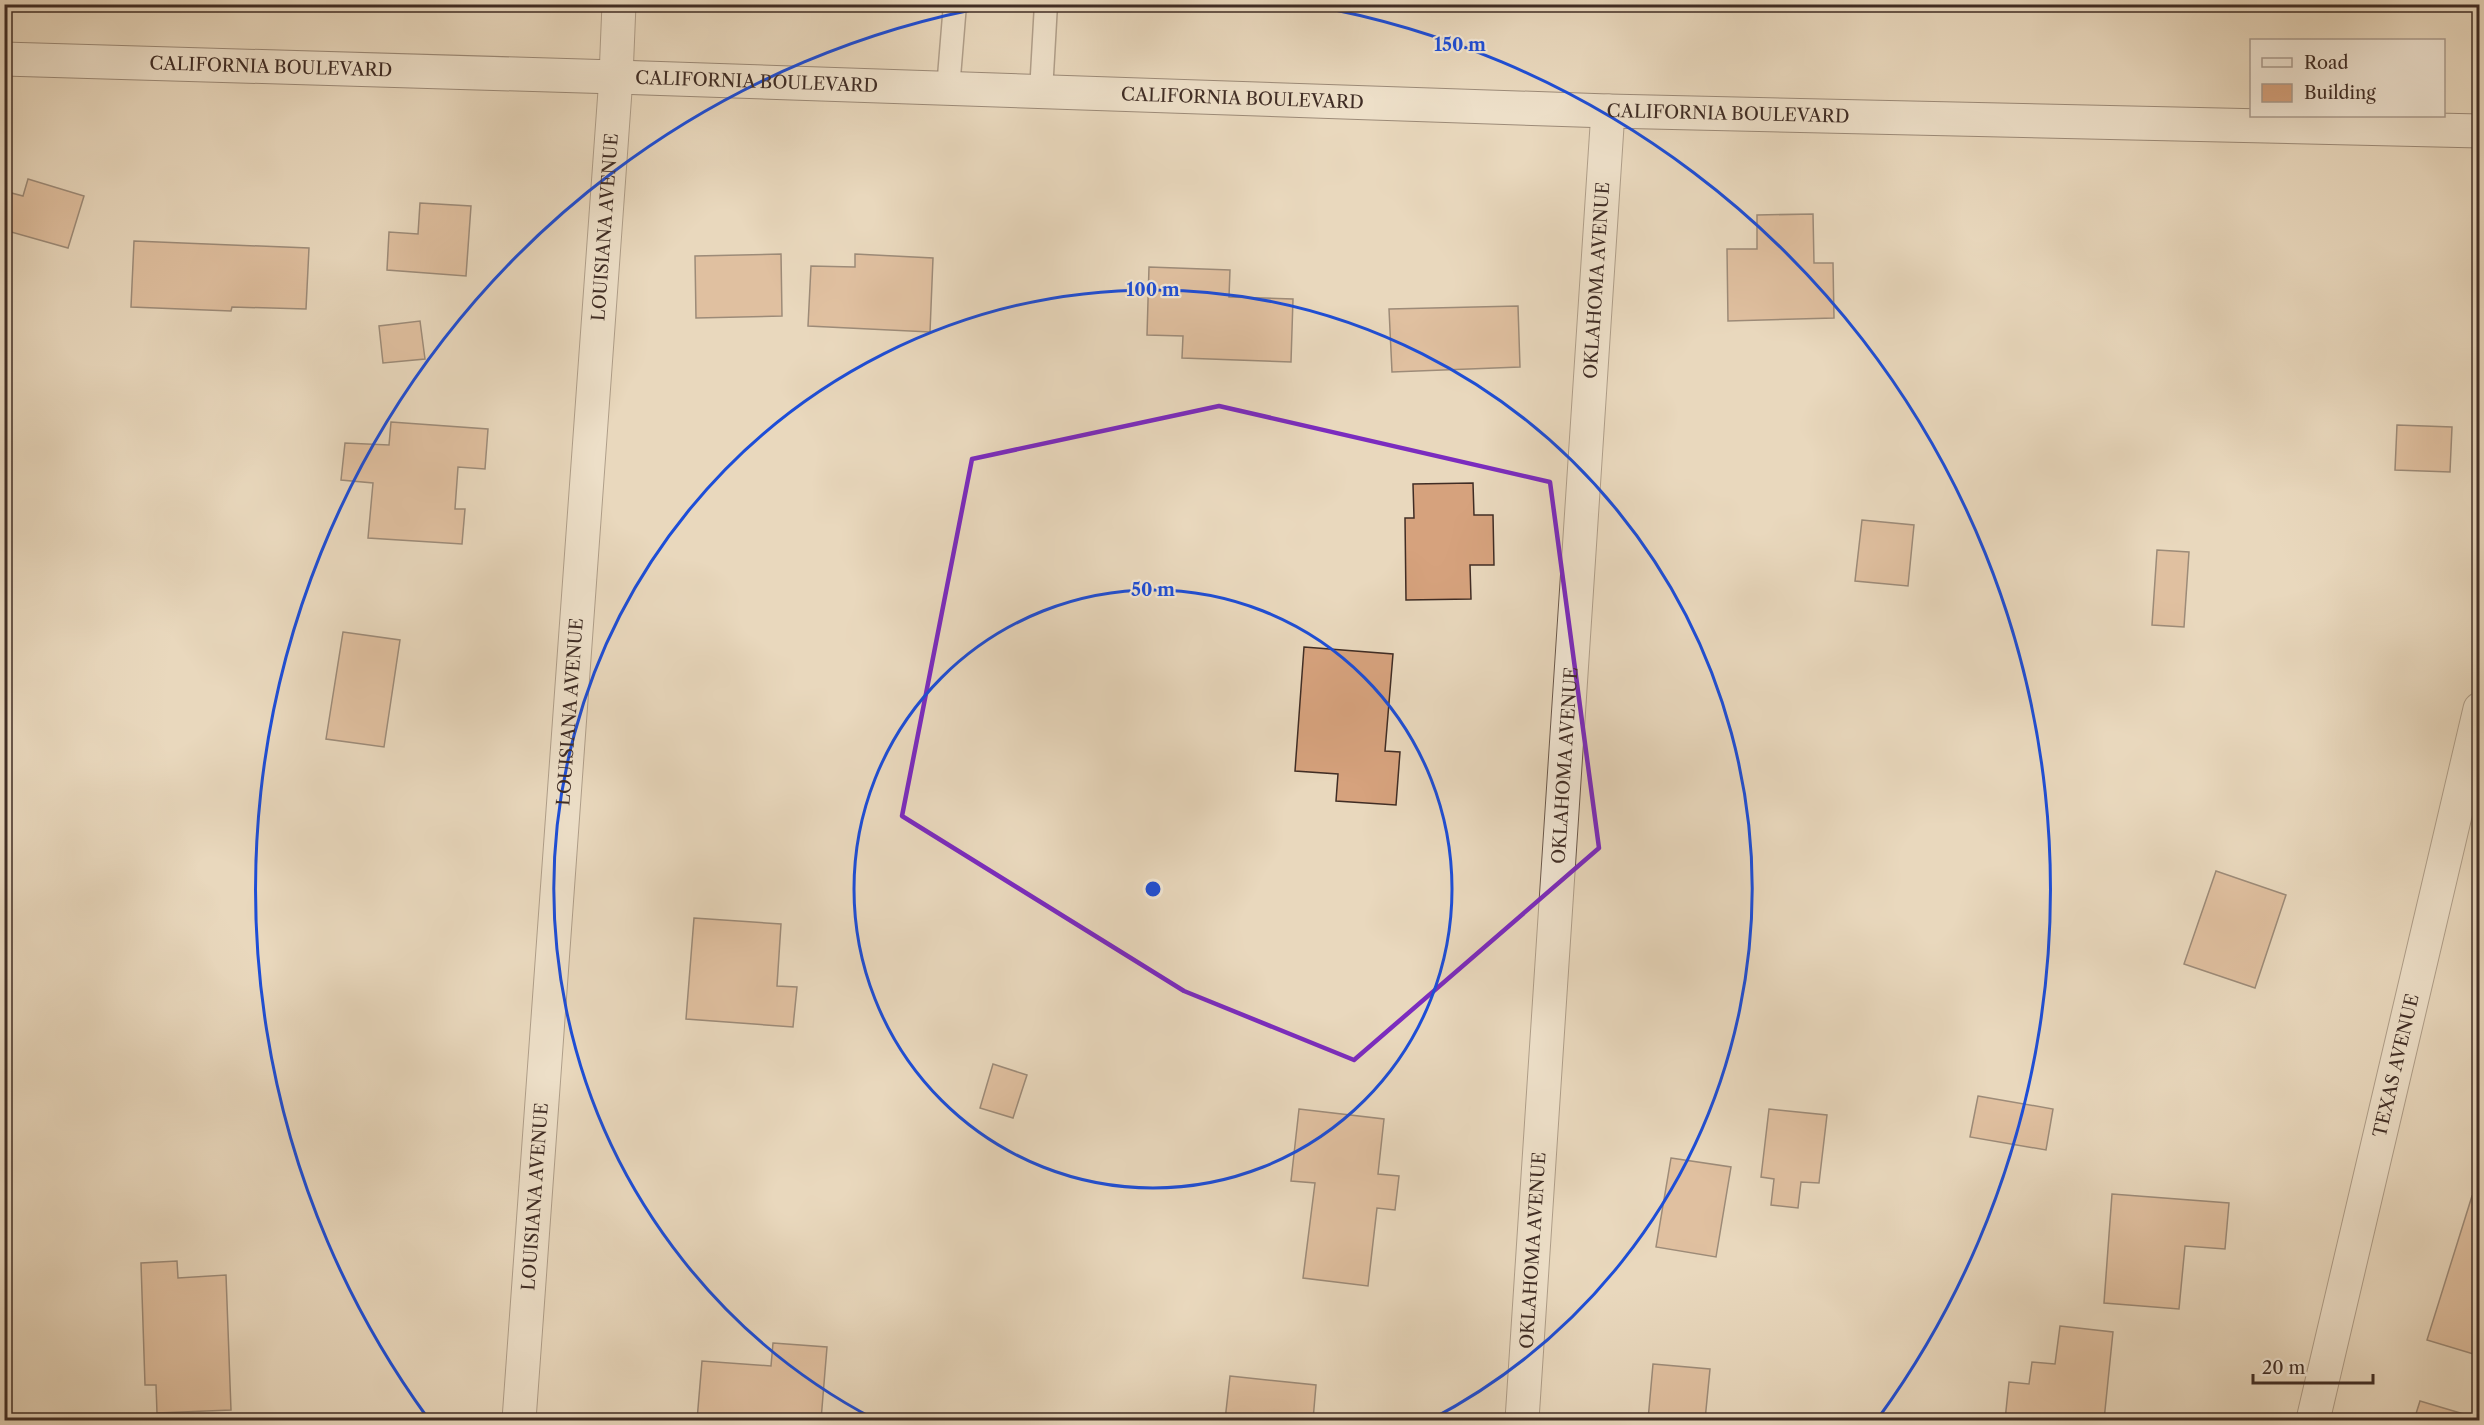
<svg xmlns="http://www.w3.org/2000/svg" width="2484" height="1425" viewBox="0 0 2484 1425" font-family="'Libre Caslon Text',serif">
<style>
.building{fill:#d6a27d;stroke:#402d25;stroke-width:1.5}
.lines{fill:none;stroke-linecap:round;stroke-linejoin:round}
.lane-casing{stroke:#6a584b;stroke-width:25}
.street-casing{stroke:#6a584b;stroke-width:35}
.secondary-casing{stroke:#402d25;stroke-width:35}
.lane{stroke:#f1e6d4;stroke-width:22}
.street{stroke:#f1e6d4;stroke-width:33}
.secondary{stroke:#f1e6d4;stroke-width:33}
.marked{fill:none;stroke:#7b2cbf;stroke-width:4.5;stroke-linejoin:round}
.ring{fill:none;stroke:#1d4ed8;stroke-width:3}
.labels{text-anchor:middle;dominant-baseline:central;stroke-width:4.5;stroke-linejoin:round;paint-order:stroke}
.street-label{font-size:18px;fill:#402d25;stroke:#f1e6d4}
.centre{fill:#1d4ed8;stroke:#f1e6d4;stroke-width:3}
.ring-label{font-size:18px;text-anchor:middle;font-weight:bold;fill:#1d4ed8;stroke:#f1e6d4;stroke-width:4.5;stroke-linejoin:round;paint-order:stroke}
</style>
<rect width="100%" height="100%" fill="#e9d8bd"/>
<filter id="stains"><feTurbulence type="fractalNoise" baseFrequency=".00333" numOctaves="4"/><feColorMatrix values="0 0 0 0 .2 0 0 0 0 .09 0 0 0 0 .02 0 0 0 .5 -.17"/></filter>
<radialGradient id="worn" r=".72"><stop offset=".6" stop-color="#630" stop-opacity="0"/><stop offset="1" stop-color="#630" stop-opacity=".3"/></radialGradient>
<!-- building -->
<path class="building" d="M 28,179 L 84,196 L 68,248 L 4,230 L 4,191 L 23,196 Z
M 420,203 L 471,206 L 466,276 L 387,270 L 389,232 L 418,234 Z
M 1813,214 L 1814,263 L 1833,263 L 1834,318 L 1728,321 L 1727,249 L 1757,249 L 1757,215 Z
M 134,241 L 309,248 L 306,309 L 232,307 L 231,311 L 131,307 Z
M 781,254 L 782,316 L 696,318 L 695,256 Z
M 855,254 L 933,258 L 930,332 L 808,326 L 811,266 L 855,267 Z
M 1149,267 L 1230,270 L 1229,297 L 1293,299 L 1291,362 L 1182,358 L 1183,336 L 1147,335 Z
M 1518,306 L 1520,367 L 1392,372 L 1389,309 Z
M 420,321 L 425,359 L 383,363 L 379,326 Z
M 391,422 L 488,429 L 485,469 L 458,467 L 455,509 L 465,509 L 462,544 L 368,538 L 373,483 L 341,480 L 345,443 L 389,445 Z
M 2397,425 L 2452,427 L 2450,472 L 2395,470 Z
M 1473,483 L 1474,515 L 1493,515 L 1494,565 L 1470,565 L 1471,599 L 1406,600 L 1405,518 L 1414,518 L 1413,484 Z
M 1862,520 L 1914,525 L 1908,586 L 1855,581 Z
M 2157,550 L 2189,552 L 2184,627 L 2152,625 Z
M 343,632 L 400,640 L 384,747 L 326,739 Z
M 1304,647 L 1393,654 L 1385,751 L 1400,752 L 1396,805 L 1336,801 L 1338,774 L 1295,771 Z
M 2216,871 L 2286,895 L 2255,988 L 2184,964 Z
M 694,918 L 781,924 L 777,986 L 797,987 L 793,1027 L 686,1019 Z
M 993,1064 L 1027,1075 L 1013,1118 L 980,1108 Z
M 1978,1096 L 2053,1109 L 2046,1150 L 1970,1137 Z
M 1299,1109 L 1384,1119 L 1378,1174 L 1399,1176 L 1395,1210 L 1377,1208 L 1368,1286 L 1303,1278 L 1315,1183 L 1291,1181 Z
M 1769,1109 L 1827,1115 L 1819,1183 L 1801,1182 L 1798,1208 L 1771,1205 L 1774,1179 L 1761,1177 Z
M 1671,1158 L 1731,1167 L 1716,1257 L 1656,1247 Z
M 2112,1194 L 2229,1203 L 2225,1249 L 2185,1246 L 2179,1309 L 2104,1303 Z
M 2472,1196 L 2480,1198 L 2480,1356 L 2427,1340 Z
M 177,1261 L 178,1278 L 226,1275 L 231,1410 L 157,1413 L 156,1385 L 145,1385 L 141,1263 Z
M 2060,1326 L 2113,1332 L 2104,1420 L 2005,1420 L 2009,1382 L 2029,1384 L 2032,1362 L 2055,1364 Z
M 773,1343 L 827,1347 L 821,1420 L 697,1420 L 702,1361 L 771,1366 Z
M 1653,1364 L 1710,1369 L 1705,1420 L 1648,1420 Z
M 1230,1376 L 1316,1385 L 1313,1420 L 1225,1420 Z
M 2420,1401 L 2477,1418 L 2476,1420 L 2414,1420 Z"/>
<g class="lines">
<defs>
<path id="lane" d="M 948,89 L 955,4
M 1041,92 L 1046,4"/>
<g id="street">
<path id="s1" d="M 519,1420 L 616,77 L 619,4"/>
<path id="s2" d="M 1522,1420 L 1608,111"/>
<path id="s3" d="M 2313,1420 L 2480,709"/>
</g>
<g id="secondary">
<path id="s4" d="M 4,59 L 616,77 L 1608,111 L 2480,131"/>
</g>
</defs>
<!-- lane casing -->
<use href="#lane" class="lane-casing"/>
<!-- street casing -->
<use href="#street" class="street-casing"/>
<!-- secondary casing -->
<use href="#secondary" class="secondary-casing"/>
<!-- lane -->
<use href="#lane" class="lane"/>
<!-- street -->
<use href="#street" class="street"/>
<!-- secondary -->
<use href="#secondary" class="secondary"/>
</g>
<!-- marked area -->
<path d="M0 0H2484V1425H0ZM 1219,406 L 1550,482 L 1599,848 L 1354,1060 L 1184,991 L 902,816 L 972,459 Z" fill="#e9d8bd" fill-opacity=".55" fill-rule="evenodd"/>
<path class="marked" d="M 1219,406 L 1550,482 L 1599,848 L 1354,1060 L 1184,991 L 902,816 L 972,459 Z"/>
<!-- distance rings -->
<g class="ring">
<circle cx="1153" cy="889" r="299"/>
<path d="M876 1420A599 599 0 1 1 1430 1420"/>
<path d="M427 1417A898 898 0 0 1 997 5M1309 5A898 898 0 0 1 1879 1417"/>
</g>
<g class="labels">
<!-- street labels -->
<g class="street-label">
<text stroke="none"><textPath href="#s4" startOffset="267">CALIFORNIA BOULEVARD</textPath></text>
<text stroke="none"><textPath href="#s4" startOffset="753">CALIFORNIA BOULEVARD</textPath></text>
<text stroke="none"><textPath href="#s4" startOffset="1239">CALIFORNIA BOULEVARD</textPath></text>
<text stroke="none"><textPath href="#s4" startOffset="1725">CALIFORNIA BOULEVARD</textPath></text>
<text stroke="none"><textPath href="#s1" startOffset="1196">LOUISIANA AVENUE</textPath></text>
<text stroke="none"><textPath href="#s2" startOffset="1142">OKLAHOMA AVENUE</textPath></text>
<text stroke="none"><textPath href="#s1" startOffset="710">LOUISIANA AVENUE</textPath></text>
<text stroke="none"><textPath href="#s2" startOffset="656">OKLAHOMA AVENUE</textPath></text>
<text stroke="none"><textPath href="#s3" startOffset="364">TEXAS AVENUE</textPath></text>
<text stroke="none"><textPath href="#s1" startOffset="224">LOUISIANA AVENUE</textPath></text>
<text stroke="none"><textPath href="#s2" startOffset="170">OKLAHOMA AVENUE</textPath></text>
</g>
</g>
<circle cx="1153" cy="889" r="9" class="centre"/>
<g class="ring-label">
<text x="1460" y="51">150 m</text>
<text x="1153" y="296">100 m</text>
<text x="1153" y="596">50 m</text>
</g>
<!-- margin -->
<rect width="2484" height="1425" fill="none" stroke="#e9d8bd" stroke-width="24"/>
<rect x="6" y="6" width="2472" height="1413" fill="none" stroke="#402d25" stroke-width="3"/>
<rect x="12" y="12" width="2460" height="1401" fill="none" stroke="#402d25" stroke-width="1.5"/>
<!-- legend -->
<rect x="2250" y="39" width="195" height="78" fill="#f1e6d4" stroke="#aa9c8e" stroke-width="1.5"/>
<rect x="2262" y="58" width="30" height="9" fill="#f1e6d4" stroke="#aa9c8e" stroke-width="1.5"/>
<text x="2304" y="69" font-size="18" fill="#402d25">Road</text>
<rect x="2262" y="84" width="30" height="18" fill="#d6a27d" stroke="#aa9c8e" stroke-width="1.5"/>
<text x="2304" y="99" font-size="18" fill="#402d25">Building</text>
<!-- scale -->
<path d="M2253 1374v9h120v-9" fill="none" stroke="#402d25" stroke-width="3"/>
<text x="2262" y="1374" font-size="18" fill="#402d25" stroke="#f1e6d4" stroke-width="4.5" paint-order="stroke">20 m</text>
<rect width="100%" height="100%" filter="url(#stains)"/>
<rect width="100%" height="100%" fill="url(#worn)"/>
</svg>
